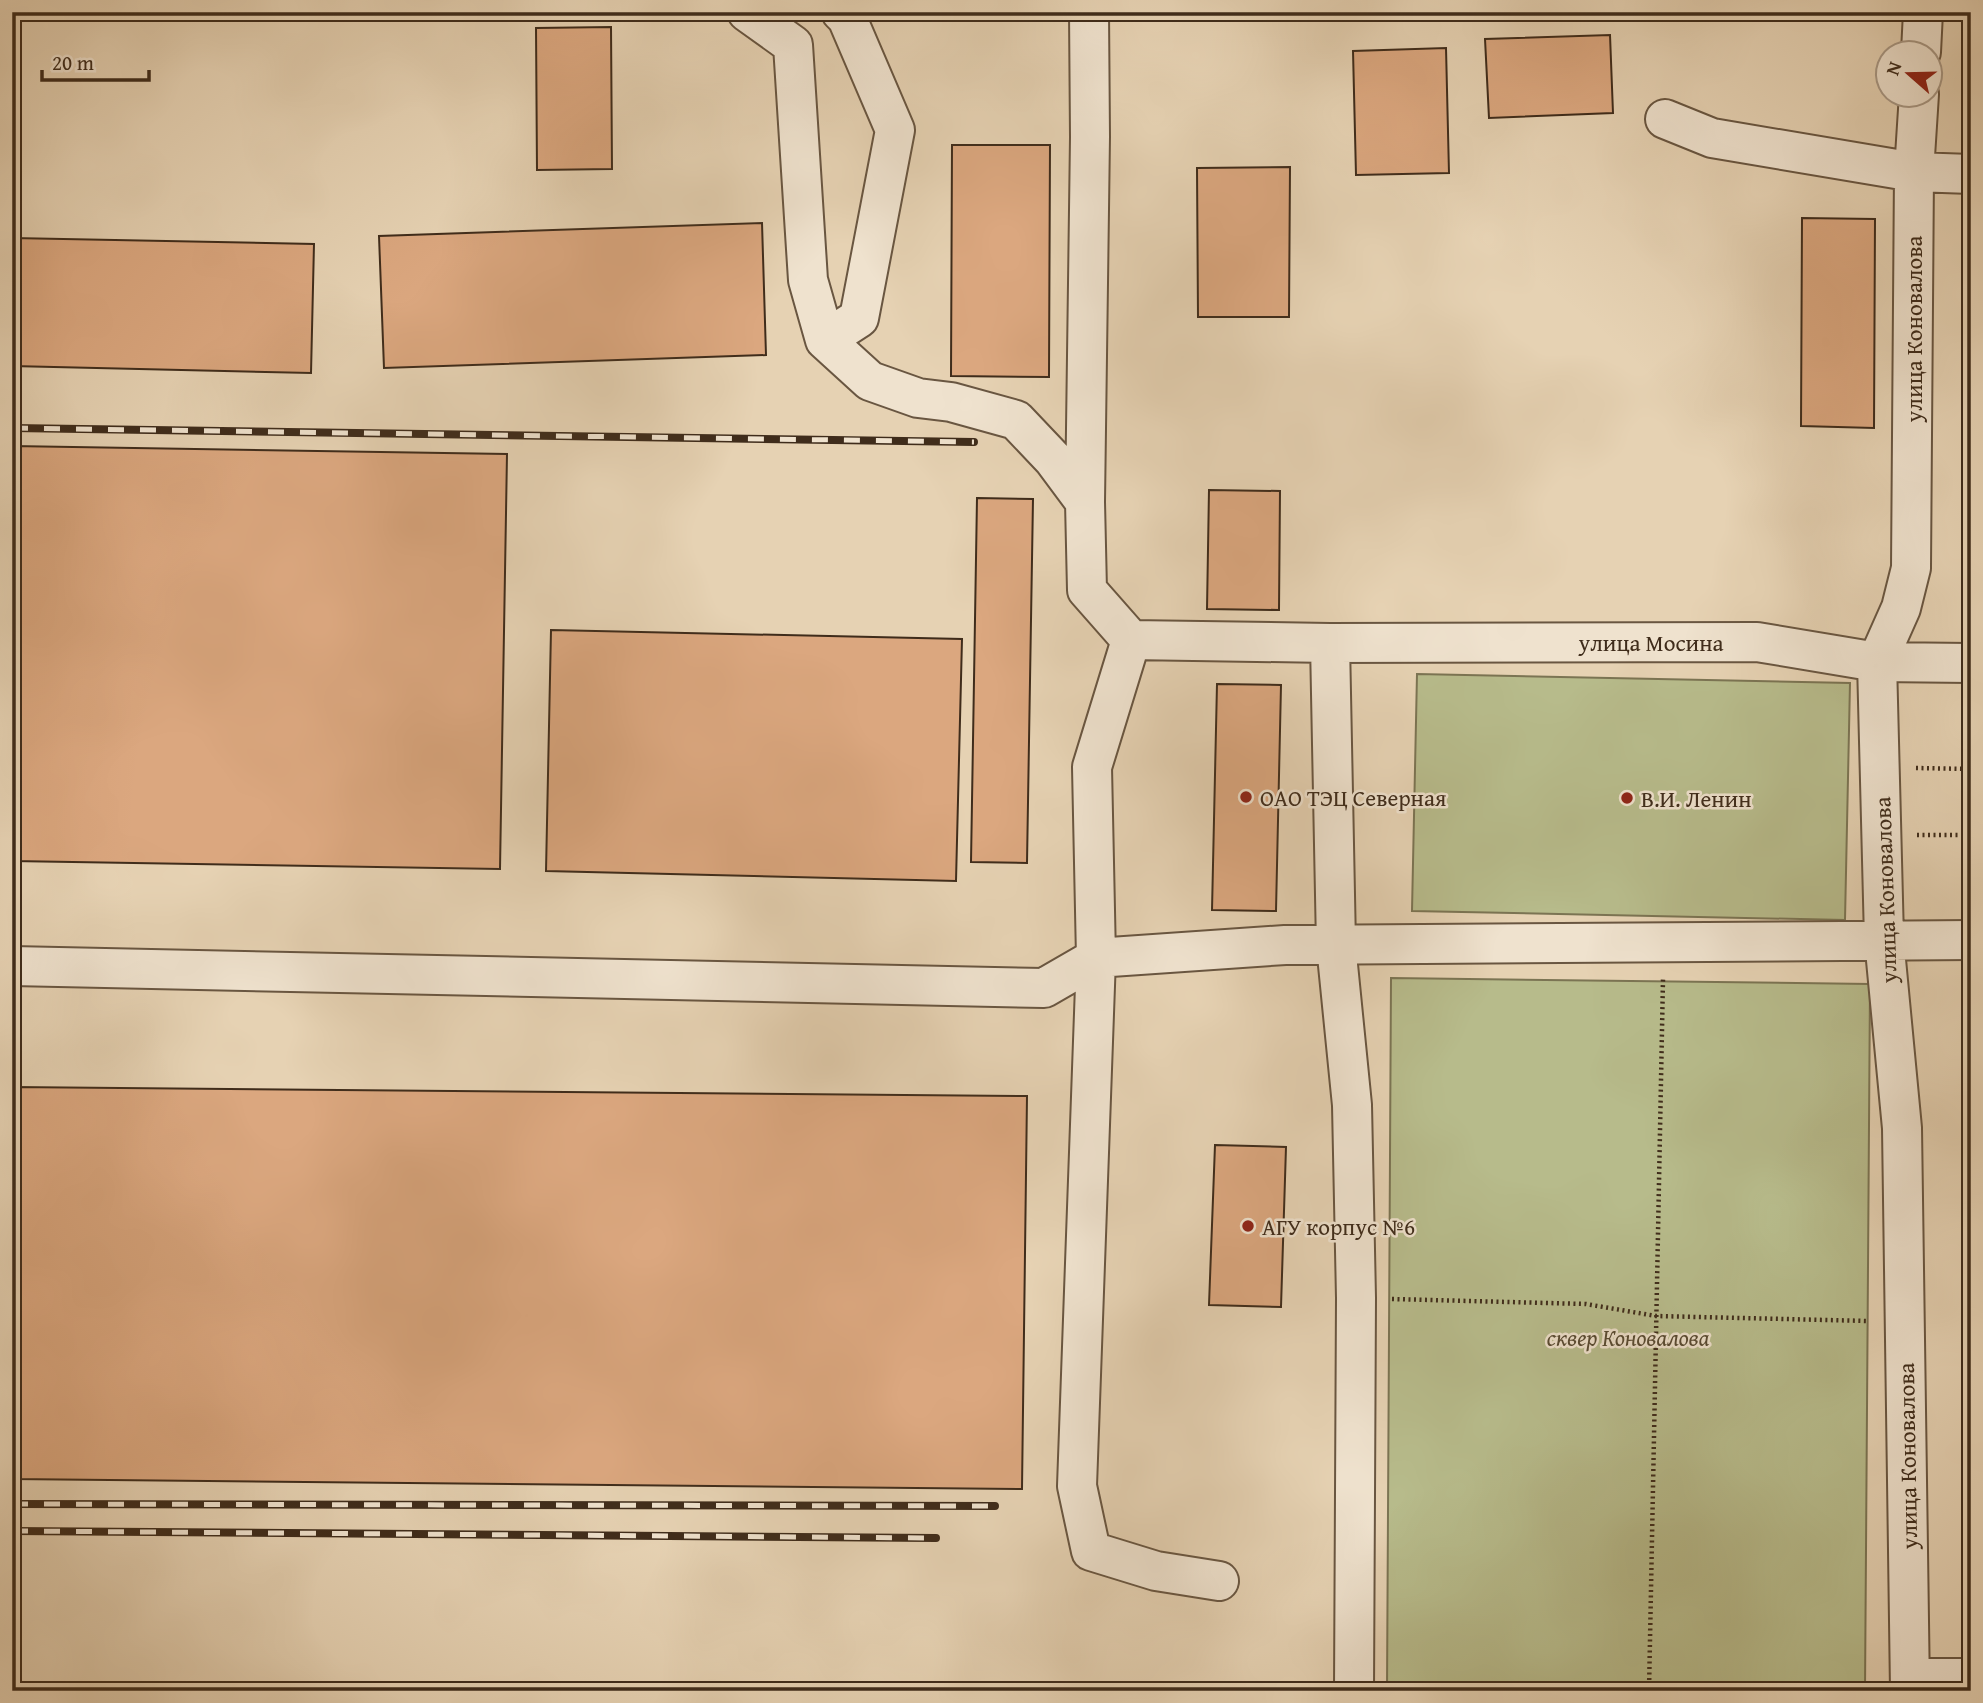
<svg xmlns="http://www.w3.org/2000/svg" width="1983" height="1703" viewBox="0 0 1983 1703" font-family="'Gentium Book Plus',serif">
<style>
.green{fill:#b7bb8b;stroke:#7b7453;stroke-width:2}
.building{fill:#dba77f;stroke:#3f2c1b;stroke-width:2}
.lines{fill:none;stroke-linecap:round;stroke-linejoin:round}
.minor-casing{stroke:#695641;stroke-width:42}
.path{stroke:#3f2c1b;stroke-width:4.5;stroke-dasharray:2 3.5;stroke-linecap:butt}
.minor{stroke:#efe2ce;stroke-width:38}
.rail-casing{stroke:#3f2c1b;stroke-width:8}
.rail{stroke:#efe2ce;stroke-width:5;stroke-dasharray:16;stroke-linecap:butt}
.poi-dot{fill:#8f2418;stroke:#efe2ce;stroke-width:2.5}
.labels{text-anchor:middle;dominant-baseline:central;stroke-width:5;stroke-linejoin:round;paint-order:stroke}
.street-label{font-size:23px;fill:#3f2c1b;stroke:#efe2ce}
.poi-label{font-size:23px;fill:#3f2c1b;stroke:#efe2ce;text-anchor:start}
.park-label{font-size:23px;font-style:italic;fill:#574931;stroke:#efe2ce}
</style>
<rect width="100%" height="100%" fill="#e6d2b3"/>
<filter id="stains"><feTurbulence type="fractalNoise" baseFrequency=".00286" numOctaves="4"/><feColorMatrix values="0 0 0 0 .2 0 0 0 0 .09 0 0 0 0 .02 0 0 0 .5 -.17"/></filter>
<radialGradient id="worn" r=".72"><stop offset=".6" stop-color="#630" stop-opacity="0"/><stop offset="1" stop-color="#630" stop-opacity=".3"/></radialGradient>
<!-- green -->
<path class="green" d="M 1417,674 L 1850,683 L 1845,920 L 1412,911 Z
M 1391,978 L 1870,984 L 1865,1691 L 1387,1691 Z"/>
<!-- building -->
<path class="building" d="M 611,27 L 612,169 L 537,170 L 536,28 Z
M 1610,35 L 1613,113 L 1489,118 L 1485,39 Z
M 1446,48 L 1449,173 L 1356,175 L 1353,51 Z
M 952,145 L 1050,145 L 1049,377 L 951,376 Z
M 1290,167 L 1289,317 L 1198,317 L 1197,168 Z
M 1802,218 L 1875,219 L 1874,428 L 1801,426 Z
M 762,223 L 766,355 L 384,368 L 379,236 Z
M 12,238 L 314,244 L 311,373 L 12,366 Z
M 12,446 L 507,454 L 500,869 L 12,861 Z
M 1209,490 L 1280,491 L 1279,610 L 1207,609 Z
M 977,498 L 1033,499 L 1027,863 L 971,862 Z
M 551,630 L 962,639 L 956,881 L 546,871 Z
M 1217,684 L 1281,685 L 1276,911 L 1212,910 Z
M 12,1087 L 1027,1096 L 1022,1489 L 12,1479 Z
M 1215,1145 L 1286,1147 L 1281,1307 L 1209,1305 Z"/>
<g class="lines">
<defs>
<path id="minor" d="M 747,12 L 793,45 L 808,280 L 825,340 L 859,318 L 895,130 L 847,18 L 841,12
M 1089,12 L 1090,137 L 1085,502 L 1087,590 L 1131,640 L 1092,767 L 1096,958 L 1077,1486 L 1091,1551 L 1156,1571 L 1219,1581
M 1921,52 L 1923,12
M 1665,119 L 1712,138 L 1914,172 L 1971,174
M 825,340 L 870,381 L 918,398 L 951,402 L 1016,420 L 1053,459 L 1085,502
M 1131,640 L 1330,643 L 1757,642 L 1877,662 L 1971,663
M 1330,643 L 1336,945 L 1352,1105 L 1356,1298 L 1354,1691
M 12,966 L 1044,988 L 1096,958 L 1285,945 L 1971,940
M 1910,1678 L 1971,1678
M 1910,1691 L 1902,1128 L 1884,939 L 1877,662 L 1901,608 L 1911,568 L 1914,172 L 1919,94"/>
</defs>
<!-- minor casing -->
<use href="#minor" class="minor-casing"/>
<!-- path -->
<path class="path" d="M 1916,768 L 1971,769
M 1917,835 L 1971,835
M 1392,1299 L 1586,1304 L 1656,1316 L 1869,1321
M 1649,1691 L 1663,979"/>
<!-- minor -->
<use href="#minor" class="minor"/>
<defs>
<path id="rail" d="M 12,428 L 974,442
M 12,1504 L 995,1506
M 12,1531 L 936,1538"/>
</defs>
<!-- rail casing -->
<use href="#rail" class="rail-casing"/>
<!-- rail -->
<use href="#rail" class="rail"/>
</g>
<!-- markers -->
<g class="poi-dot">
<circle cx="1246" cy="797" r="7"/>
<circle cx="1627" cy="798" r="7"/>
<circle cx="1248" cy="1226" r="7"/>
</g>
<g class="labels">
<!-- street labels -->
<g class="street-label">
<text transform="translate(1913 329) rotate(-90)">улица Коновалова</text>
<text x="1651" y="642">улица Мосина</text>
<text transform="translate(1885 890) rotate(-92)">улица Коновалова</text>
<text transform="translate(1907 1456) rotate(-91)">улица Коновалова</text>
</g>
<!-- poi labels -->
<g class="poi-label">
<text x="1260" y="797">ОАО ТЭЦ Северная</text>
<text x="1641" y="798">В.И. Ленин</text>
<text x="1262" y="1226">АГУ корпус №6</text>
</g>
<!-- park labels -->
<g class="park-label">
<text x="1628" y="1337">сквер Коновалова</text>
</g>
</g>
<!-- margin -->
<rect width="1983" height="1703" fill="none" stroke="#e6d2b3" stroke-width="42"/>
<rect x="14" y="14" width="1955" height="1675" fill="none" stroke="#3f2c1b" stroke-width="3.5"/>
<rect x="21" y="21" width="1941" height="1661" fill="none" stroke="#3f2c1b" stroke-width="2"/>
<!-- north arrow -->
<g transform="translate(1909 74) rotate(290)"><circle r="33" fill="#efe2ce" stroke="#a99986" stroke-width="2"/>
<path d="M0-5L12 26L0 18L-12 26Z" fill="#8f2418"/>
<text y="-10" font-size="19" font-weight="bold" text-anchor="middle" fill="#3f2c1b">N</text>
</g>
<!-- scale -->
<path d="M42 70v10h107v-10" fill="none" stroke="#3f2c1b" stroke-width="3.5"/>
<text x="52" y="70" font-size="21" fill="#3f2c1b" stroke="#efe2ce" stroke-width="5" paint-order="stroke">20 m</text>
<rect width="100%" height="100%" filter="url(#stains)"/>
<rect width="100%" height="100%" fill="url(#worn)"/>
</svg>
